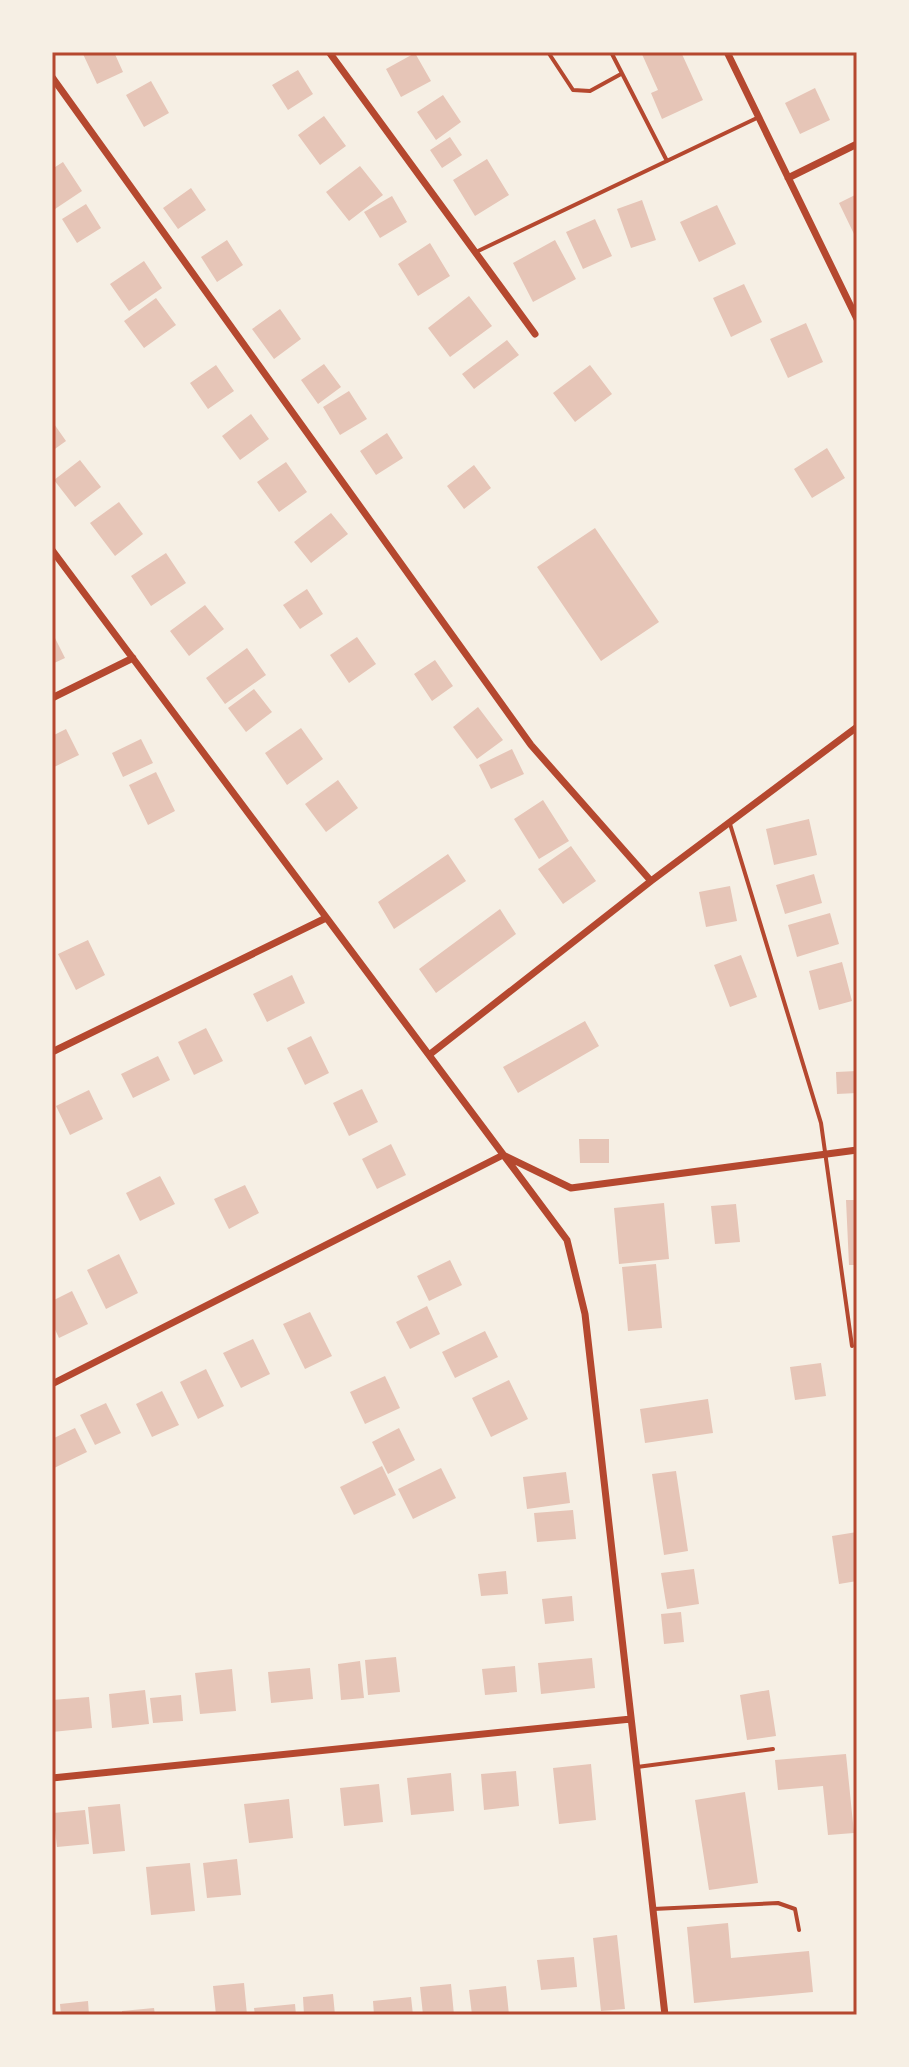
<svg xmlns="http://www.w3.org/2000/svg" width="909" height="2067" viewBox="0 0 909 2067" font-family="Overpass,sans-serif">
<style>
.building{fill:#e6c5b7}
.lines{fill:none;stroke-linecap:round;stroke-linejoin:round}
.service{stroke:#b5482f;stroke-width:4}
.minor{stroke:#b5482f;stroke-width:7}
.neatline{fill:none;stroke:#b5482f;stroke-width:3}
</style>
<rect width="100%" height="100%" fill="#f6efe4"/>
<!-- building -->
<path class="building" d="M 114,52 L 123,72 L 97,84 L 83,54 Z
M 641,52 L 681,52 L 703,100 L 662,119 L 651,93 L 658,90 Z
M 415,53 L 431,81 L 401,97 L 386,69 Z
M 298,70 L 313,94 L 288,110 L 272,85 Z
M 151,81 L 169,113 L 144,127 L 126,95 Z
M 815,88 L 830,120 L 800,134 L 785,103 Z
M 443,95 L 461,122 L 436,140 L 417,112 Z
M 324,116 L 346,146 L 320,165 L 298,135 Z
M 450,137 L 462,155 L 442,168 L 430,150 Z
M 487,159 L 509,195 L 475,216 L 453,180 Z
M 63,162 L 82,191 L 52,211 L 52,169 Z
M 360,166 L 383,195 L 349,221 L 326,192 Z
M 191,188 L 206,210 L 178,229 L 163,208 Z
M 857,194 L 857,233 L 854,234 L 839,203 Z
M 392,196 L 407,222 L 380,238 L 364,212 Z
M 642,200 L 656,240 L 631,248 L 617,209 Z
M 86,204 L 101,228 L 77,243 L 62,219 Z
M 717,205 L 736,244 L 699,262 L 680,222 Z
M 595,219 L 612,256 L 583,269 L 566,232 Z
M 227,240 L 243,265 L 217,282 L 201,257 Z
M 555,240 L 576,279 L 533,302 L 513,263 Z
M 430,243 L 450,276 L 418,296 L 398,264 Z
M 144,261 L 162,288 L 129,311 L 110,284 Z
M 744,284 L 762,322 L 731,337 L 713,298 Z
M 469,296 L 492,326 L 450,357 L 428,328 Z
M 156,298 L 176,325 L 144,348 L 124,321 Z
M 280,309 L 301,339 L 274,359 L 252,329 Z
M 806,323 L 823,362 L 788,378 L 770,339 Z
M 507,340 L 519,355 L 474,389 L 462,374 Z
M 324,364 L 341,387 L 318,404 L 301,380 Z
M 216,365 L 234,391 L 208,409 L 190,383 Z
M 590,365 L 612,394 L 575,422 L 553,393 Z
M 349,391 L 367,419 L 340,435 L 323,407 Z
M 251,414 L 269,439 L 240,460 L 222,436 Z
M 52,421 L 66,441 L 52,451 Z
M 387,433 L 403,458 L 376,475 L 360,451 Z
M 827,448 L 845,478 L 812,498 L 794,469 Z
M 80,460 L 101,487 L 75,507 L 54,480 Z
M 286,462 L 307,492 L 279,512 L 257,482 Z
M 474,465 L 491,488 L 464,509 L 447,486 Z
M 119,502 L 143,534 L 115,556 L 90,523 Z
M 331,513 L 348,534 L 311,563 L 294,542 Z
M 595,528 L 659,622 L 601,661 L 537,567 Z
M 166,553 L 186,583 L 151,606 L 131,576 Z
M 307,589 L 323,614 L 300,629 L 283,605 Z
M 205,605 L 224,629 L 189,656 L 170,631 Z
M 52,632 L 65,658 L 52,664 Z
M 357,637 L 376,664 L 349,683 L 330,655 Z
M 247,648 L 266,675 L 225,704 L 206,678 Z
M 435,660 L 453,686 L 432,701 L 414,674 Z
M 254,689 L 272,712 L 246,732 L 228,708 Z
M 478,707 L 503,740 L 477,759 L 453,727 Z
M 301,728 L 323,759 L 287,785 L 265,753 Z
M 66,729 L 79,755 L 52,768 L 52,736 Z
M 141,739 L 153,763 L 123,777 L 112,753 Z
M 512,749 L 524,774 L 491,789 L 479,765 Z
M 156,772 L 175,811 L 148,825 L 129,785 Z
M 338,780 L 358,808 L 326,832 L 305,804 Z
M 543,800 L 569,841 L 539,859 L 514,819 Z
M 809,819 L 817,855 L 774,865 L 766,829 Z
M 571,846 L 596,881 L 563,904 L 538,869 Z
M 448,854 L 466,881 L 394,929 L 378,902 Z
M 814,874 L 822,903 L 785,914 L 776,885 Z
M 730,886 L 737,921 L 706,927 L 699,892 Z
M 500,909 L 516,934 L 436,993 L 419,969 Z
M 830,913 L 839,944 L 797,957 L 788,925 Z
M 88,940 L 105,975 L 76,990 L 58,954 Z
M 741,955 L 757,997 L 730,1007 L 714,965 Z
M 842,962 L 852,1001 L 819,1010 L 809,971 Z
M 292,975 L 305,1003 L 267,1022 L 253,994 Z
M 585,1021 L 599,1046 L 518,1093 L 503,1067 Z
M 206,1028 L 223,1061 L 194,1075 L 178,1042 Z
M 311,1036 L 329,1073 L 305,1085 L 287,1048 Z
M 158,1056 L 170,1080 L 133,1098 L 121,1074 Z
M 857,1071 L 857,1093 L 837,1094 L 836,1072 Z
M 362,1089 L 378,1122 L 349,1136 L 333,1103 Z
M 89,1090 L 103,1119 L 70,1135 L 56,1106 Z
M 579,1139 L 609,1139 L 609,1163 L 580,1163 Z
M 391,1144 L 406,1175 L 377,1189 L 362,1159 Z
M 160,1176 L 175,1204 L 140,1221 L 126,1193 Z
M 245,1185 L 259,1213 L 229,1229 L 214,1199 Z
M 846,1200 L 857,1200 L 857,1265 L 849,1265 Z
M 664,1203 L 669,1259 L 619,1264 L 614,1208 Z
M 736,1204 L 740,1242 L 715,1244 L 711,1206 Z
M 119,1254 L 138,1293 L 106,1309 L 87,1270 Z
M 450,1260 L 462,1285 L 429,1301 L 417,1276 Z
M 656,1264 L 662,1328 L 628,1331 L 622,1267 Z
M 72,1291 L 88,1324 L 59,1338 L 52,1323 L 52,1301 Z
M 427,1306 L 440,1334 L 410,1349 L 396,1322 Z
M 310,1312 L 332,1356 L 305,1369 L 283,1324 Z
M 485,1331 L 498,1357 L 455,1378 L 442,1352 Z
M 253,1339 L 270,1374 L 241,1388 L 223,1353 Z
M 821,1363 L 826,1396 L 795,1400 L 790,1367 Z
M 206,1369 L 224,1406 L 198,1419 L 180,1382 Z
M 385,1376 L 400,1408 L 365,1424 L 350,1392 Z
M 509,1380 L 528,1419 L 491,1437 L 472,1398 Z
M 162,1391 L 179,1425 L 152,1437 L 136,1404 Z
M 708,1399 L 713,1433 L 645,1443 L 640,1409 Z
M 106,1403 L 121,1433 L 95,1445 L 80,1415 Z
M 75,1428 L 87,1452 L 52,1469 L 52,1439 Z
M 399,1428 L 415,1460 L 388,1474 L 372,1442 Z
M 382,1466 L 396,1495 L 354,1515 L 340,1487 Z
M 441,1468 L 456,1498 L 413,1519 L 398,1489 Z
M 676,1471 L 688,1551 L 664,1555 L 652,1474 Z
M 566,1472 L 570,1503 L 527,1509 L 523,1477 Z
M 573,1510 L 576,1539 L 537,1542 L 534,1513 Z
M 857,1532 L 857,1581 L 839,1584 L 832,1536 Z
M 694,1569 L 699,1604 L 667,1609 L 661,1573 Z
M 506,1571 L 508,1594 L 481,1596 L 478,1574 Z
M 572,1596 L 574,1621 L 545,1624 L 542,1599 Z
M 681,1612 L 684,1642 L 664,1644 L 661,1614 Z
M 396,1657 L 400,1692 L 368,1695 L 365,1660 Z
M 592,1658 L 595,1688 L 541,1694 L 538,1663 Z
M 360,1661 L 364,1698 L 341,1700 L 338,1664 Z
M 515,1666 L 517,1692 L 485,1695 L 482,1669 Z
M 310,1668 L 313,1699 L 271,1703 L 268,1672 Z
M 232,1669 L 236,1711 L 200,1714 L 195,1673 Z
M 145,1690 L 149,1724 L 112,1728 L 109,1694 Z
M 769,1690 L 776,1736 L 747,1740 L 740,1695 Z
M 181,1695 L 183,1721 L 153,1723 L 150,1698 Z
M 89,1697 L 92,1728 L 52,1732 L 52,1700 Z
M 846,1754 L 854,1833 L 828,1835 L 823,1786 L 778,1790 L 775,1760 Z
M 591,1764 L 596,1820 L 559,1824 L 553,1768 Z
M 516,1771 L 519,1806 L 484,1810 L 481,1774 Z
M 451,1773 L 454,1811 L 411,1815 L 407,1778 Z
M 379,1784 L 383,1822 L 344,1826 L 340,1788 Z
M 745,1792 L 758,1883 L 709,1890 L 695,1800 Z
M 289,1799 L 293,1838 L 249,1843 L 244,1804 Z
M 120,1804 L 125,1851 L 93,1854 L 88,1807 Z
M 85,1810 L 89,1844 L 57,1847 L 53,1813 Z
M 237,1859 L 241,1895 L 207,1898 L 203,1863 Z
M 190,1863 L 195,1911 L 151,1915 L 146,1867 Z
M 728,1923 L 731,1958 L 809,1951 L 813,1992 L 694,2003 L 687,1927 Z
M 617,1935 L 625,2009 L 601,2011 L 593,1938 Z
M 574,1957 L 577,1987 L 541,1990 L 537,1960 Z
M 244,1983 L 247,2015 L 216,2015 L 213,1986 Z
M 451,1984 L 454,2015 L 423,2015 L 420,1987 Z
M 506,1986 L 509,2015 L 472,2015 L 469,1990 Z
M 333,1994 L 335,2015 L 304,2015 L 303,1997 Z
M 411,1997 L 413,2015 L 374,2015 L 373,2001 Z
M 88,2001 L 89,2015 L 61,2015 L 60,2004 Z
M 295,2004 L 296,2015 L 255,2015 L 254,2008 Z
M 154,2008 L 155,2015 L 122,2015 L 122,2011 Z"/>
<g class="lines">
<!-- service -->
<path class="service" d="M 548,52 L 573,90 L 590,91 L 621,74
M 611,52 L 667,161
M 476,252 L 759,117
M 730,824 L 821,1123 L 852,1346
M 637,1767 L 773,1749
M 653,1909 L 778,1903 L 795,1909 L 799,1930"/>
<!-- minor -->
<path class="minor" d="M 329,52 L 535,334
M 727,52 L 857,319
M 52,77 L 531,745 L 651,881
M 788,178 L 857,144
M 52,550 L 567,1240 L 585,1314 L 665,2015
M 52,698 L 133,658
M 52,1052 L 326,918
M 429,1055 L 651,881 L 857,727
M 52,1384 L 503,1155 L 571,1188 L 857,1150
M 52,1778 L 631,1719"/>
</g>
<!-- border -->
<rect width="909" height="2067" fill="none" stroke="#f6efe4" stroke-width="108"/>
<rect x="54" y="54" width="801" height="1959" class="neatline"/>
</svg>
